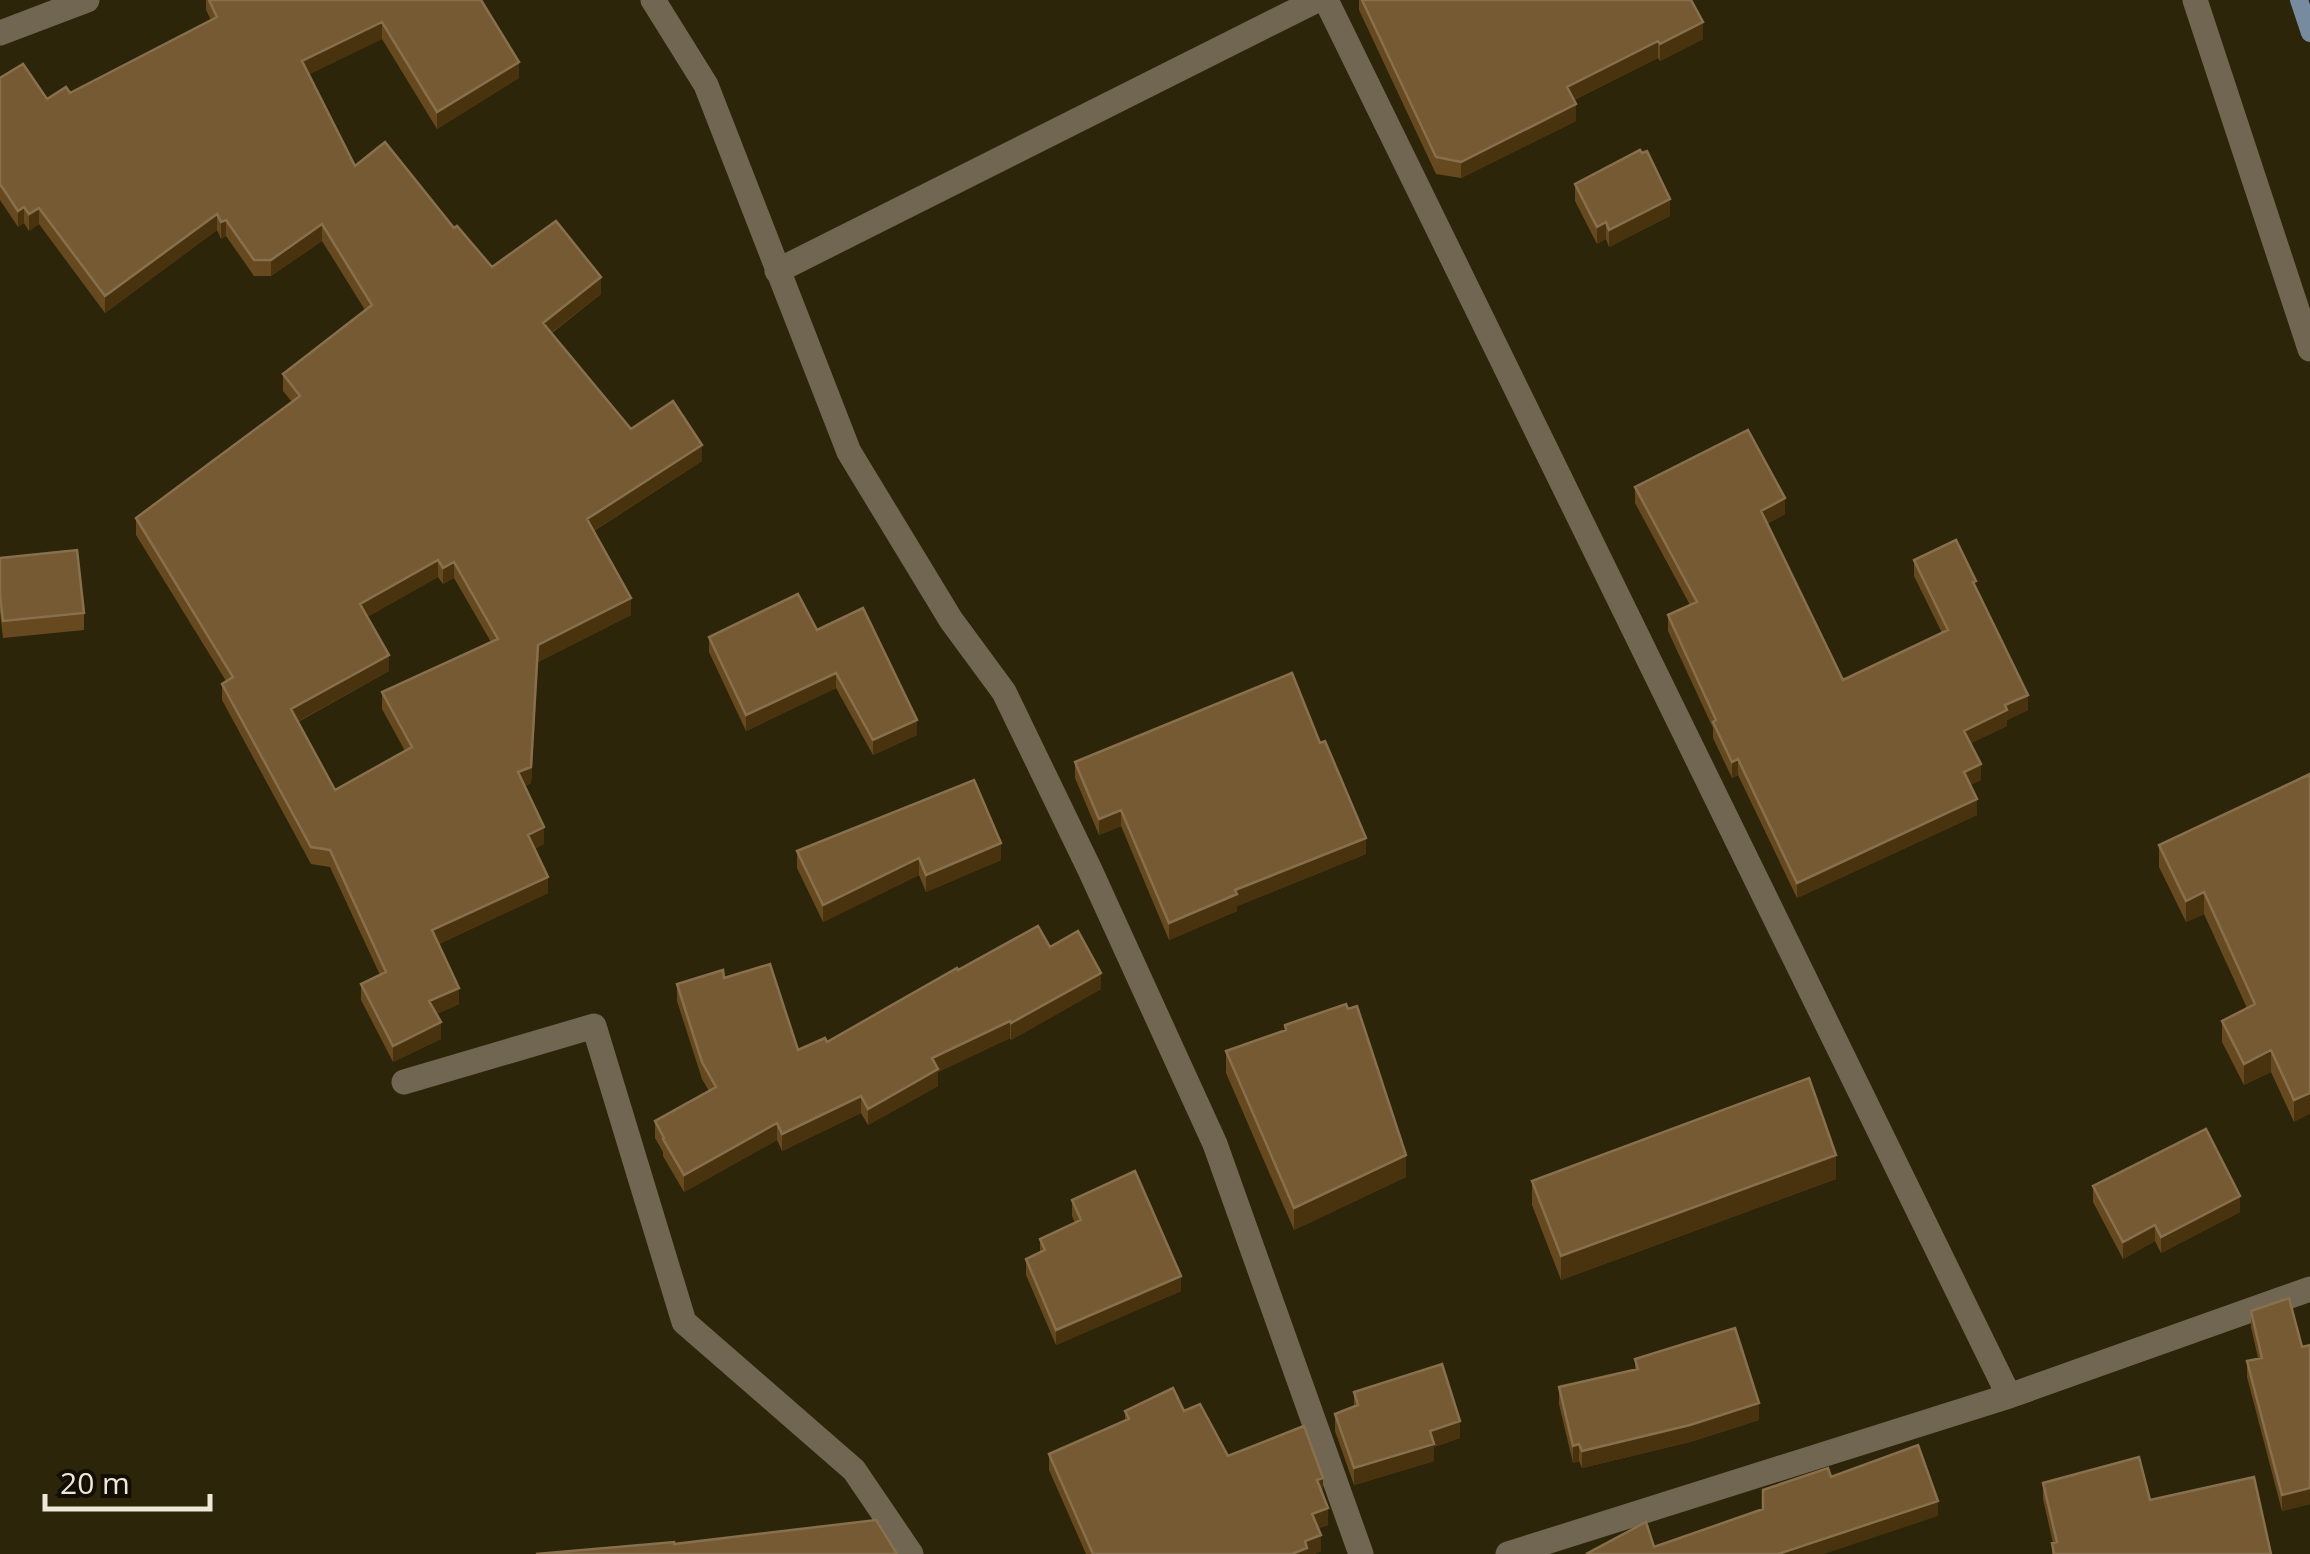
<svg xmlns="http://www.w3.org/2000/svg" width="2310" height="1554" viewBox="0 0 2310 1554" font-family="'Open Sans',sans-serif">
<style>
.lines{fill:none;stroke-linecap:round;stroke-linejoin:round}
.stream{stroke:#768aa0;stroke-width:18}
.minor{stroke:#706652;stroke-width:25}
.wall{fill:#66491f;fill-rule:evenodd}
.shaded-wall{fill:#49330e}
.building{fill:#755a33;stroke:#88704d;stroke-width:2.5;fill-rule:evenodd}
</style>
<rect width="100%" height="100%" fill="#2d2509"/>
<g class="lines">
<!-- stream -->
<path class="stream" d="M 2299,0 L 2310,33"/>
<!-- minor -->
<path class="minor" d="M 653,0 L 706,85 L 849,452 L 951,620 L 1004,692 L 1090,870 L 1215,1144 L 1361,1554
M 1326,0 L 2009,1396
M 2195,0 L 2310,349
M 0,33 L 87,0
M 777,271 L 1317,0
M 404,1082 L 594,1026 L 684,1322 L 854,1470 L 911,1554
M 1508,1554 L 2009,1396 L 2310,1289"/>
</g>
<!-- wall -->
<path class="wall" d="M 206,0 L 481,0 L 519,78 L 437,129 L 382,39 L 309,74 L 355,166 L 454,228 L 492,267 L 601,294 L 552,333 L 631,429 L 702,461 L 594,531 L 631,615 L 538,662 L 531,783 L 525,786 L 544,844 L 534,849 L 548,893 L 439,944 L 459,1004 L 436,1014 L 441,1039 L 393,1062 L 361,1000 L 361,984 L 380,975 L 330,867 L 311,864 L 222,700 L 222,684 L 226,681 L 136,535 L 136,518 L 292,402 L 283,391 L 283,374 L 365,310 L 322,241 L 271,276 L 254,276 L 226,236 L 221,239 L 217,230 L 105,313 L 39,224 L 29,231 L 24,223 L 18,227 L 0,200 L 0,78 L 47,99 L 70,93 L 211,20 L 206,10 ZM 438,577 L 443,584 L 454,578 L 491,642 L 382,692 L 382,709 L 405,751 L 335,790 L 298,722 L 389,671 L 367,617 Z
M 1359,0 L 1691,0 L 1703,39 L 1660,61 L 1658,58 L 1574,100 L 1576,121 L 1461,178 L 1436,174 L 1359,10 Z
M 1575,184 L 1670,216 L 1609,247 L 1606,239 L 1597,244 L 1575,201 Z
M 1635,487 L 1785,514 L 1767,524 L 1843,680 L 1942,633 L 1914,576 L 1914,560 L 1976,588 L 2028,710 L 2007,720 L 2007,726 L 1971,743 L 1981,780 L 1970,785 L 1977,815 L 1797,898 L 1738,775 L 1732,778 L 1713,738 L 1713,728 L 1668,631 L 1668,615 L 1690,605 L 1635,503 Z
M 0,558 L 84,613 L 84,630 L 3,638 L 0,612 Z
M 817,630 L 917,735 L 873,755 L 836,688 L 746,731 L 709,652 L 709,637 Z
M 1075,762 L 1366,854 L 1237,906 L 1237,911 L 1169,940 L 1121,826 L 1099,835 L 1075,778 Z
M 2310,774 L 2294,1122 L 2271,1072 L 2244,1085 L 2222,1042 L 2222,1021 L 2247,1008 L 2204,914 L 2186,922 L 2159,867 L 2159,845 Z
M 797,851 L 1001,860 L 926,892 L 919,875 L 823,922 L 797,868 Z
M 1050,947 L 1101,989 L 1011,1040 L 1010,1038 L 938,1072 L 938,1086 L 868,1125 L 861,1113 L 782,1151 L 777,1140 L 684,1192 L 663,1156 L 663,1152 L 655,1138 L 655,1121 L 709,1091 L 702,1079 L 677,1001 L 677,984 L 724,978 L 798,1050 L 827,1042 L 958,970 Z
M 1285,1025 L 1406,1177 L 1294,1230 L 1226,1073 L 1226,1051 L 1285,1031 Z
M 1836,1179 L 1561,1280 L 1532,1205 L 1532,1181 Z
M 2093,1186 L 2240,1212 L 2161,1253 L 2155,1241 L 2123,1259 L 2093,1202 Z
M 1072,1200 L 1181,1291 L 1056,1345 L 1026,1275 L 1026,1259 L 1040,1253 L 1040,1239 L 1075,1223 L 1072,1216 Z
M 2251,1311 L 2302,1347 L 2310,1345 L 2310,1504 L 2282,1511 L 2247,1377 L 2247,1361 L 2258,1358 L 2251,1327 Z
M 1635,1359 L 1759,1420 L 1690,1442 L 1582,1468 L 1579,1461 L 1573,1463 L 1559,1404 L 1559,1387 L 1635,1370 Z
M 1354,1392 L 1460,1438 L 1434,1447 L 1434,1461 L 1354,1485 L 1335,1431 L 1335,1414 L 1354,1407 Z
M 1125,1411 L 1184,1411 L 1228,1456 L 1323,1495 L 1328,1525 L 1318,1528 L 1321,1551 L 1314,1554 L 1086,1554 L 1049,1470 L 1049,1454 L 1125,1421 Z
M 2043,1483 L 2150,1500 L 2271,1554 L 2052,1554 L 2053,1543 L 2043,1499 Z"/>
<!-- shaded-wall -->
<path class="shaded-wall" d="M 382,22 L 382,39 L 302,78 L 302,61 Z
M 1703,22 L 1703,39 L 1660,61 L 1660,44 Z
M 1658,41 L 1658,58 L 1567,103 L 1567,87 Z
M 519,62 L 519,78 L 437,129 L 437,112 Z
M 1576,104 L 1576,121 L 1461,178 L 1461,162 Z
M 1670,199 L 1670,216 L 1609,247 L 1609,230 Z
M 24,207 L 24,223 L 18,227 L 18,211 Z
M 39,208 L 39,224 L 29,231 L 29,214 Z
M 217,214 L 217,230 L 105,313 L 105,296 Z
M 226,220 L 226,236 L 221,239 L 221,222 Z
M 1606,222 L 1606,239 L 1597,244 L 1597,227 Z
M 322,224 L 322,241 L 271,276 L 271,260 Z
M 601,277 L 601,294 L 543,339 L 543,323 Z
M 702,445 L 702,461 L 587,535 L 587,519 Z
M 1785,498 L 1785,514 L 1761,527 L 1761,511 Z
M 438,560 L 438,577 L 360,621 L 360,604 Z
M 454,562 L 454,578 L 443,584 L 443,568 Z
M 631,598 L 631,615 L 538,662 L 531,783 L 518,789 L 518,772 L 538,645 Z
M 389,655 L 389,671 L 291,725 L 291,709 Z
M 836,673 L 836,688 L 746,731 L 746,715 Z
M 2028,695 L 2028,710 L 2007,720 L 2007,726 L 1964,746 L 1964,731 L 2005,705 Z
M 917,720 L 917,735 L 873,755 L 873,740 Z
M 1738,759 L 1738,775 L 1732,778 L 1732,762 Z
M 1981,764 L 1981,780 L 1964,788 L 1964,772 Z
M 1977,799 L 1977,815 L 1797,898 L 1797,883 Z
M 1121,810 L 1121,826 L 1099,835 L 1099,819 Z
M 544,827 L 544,844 L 528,852 L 528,835 Z
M 1366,838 L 1366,854 L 1237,906 L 1237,911 L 1169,940 L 1169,923 L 1235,890 Z
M 1001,843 L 1001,860 L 926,892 L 926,875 Z
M 919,858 L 919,875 L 823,922 L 823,905 Z
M 548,877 L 548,893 L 432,947 L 432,930 Z
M 2204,892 L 2204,914 L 2186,922 L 2186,901 Z
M 1101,973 L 1101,989 L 1011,1040 L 1011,1023 Z
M 459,988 L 459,1004 L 429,1018 L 429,1001 Z
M 1010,1021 L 1010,1038 L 938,1072 L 938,1086 L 868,1125 L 868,1109 L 932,1058 Z
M 441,1022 L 441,1039 L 393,1062 L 393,1046 Z
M 2271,1050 L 2271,1072 L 2244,1085 L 2244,1064 Z
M 2310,1093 L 2310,1114 L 2294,1122 L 2294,1100 Z
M 861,1096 L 861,1113 L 782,1151 L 782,1134 Z
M 777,1123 L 777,1140 L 684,1192 L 684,1175 Z
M 1406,1155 L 1406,1177 L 1294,1230 L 1294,1208 Z
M 1836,1155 L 1836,1179 L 1561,1280 L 1561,1256 Z
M 2240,1196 L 2240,1212 L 2161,1253 L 2161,1237 Z
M 2155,1225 L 2155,1241 L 2123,1259 L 2123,1242 Z
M 1181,1276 L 1181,1291 L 1056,1345 L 1056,1330 Z
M 1759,1403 L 1759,1420 L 1690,1442 L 1582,1468 L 1582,1451 Z
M 1460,1421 L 1460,1438 L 1434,1447 L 1434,1461 L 1354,1485 L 1354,1468 L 1430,1431 Z
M 1579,1444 L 1579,1461 L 1573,1463 L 1573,1446 Z
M 1323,1478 L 1323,1495 L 1317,1480 Z
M 2310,1488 L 2310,1504 L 2282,1511 L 2282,1495 Z
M 1938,1501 L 1938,1516 L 1824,1554 L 1778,1554 Z
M 1328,1508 L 1328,1525 L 1312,1531 L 1312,1514 Z
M 1321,1535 L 1321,1551 L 1314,1554 L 1292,1554 L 1305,1541 Z"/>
<!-- building -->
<path class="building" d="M 209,0 L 481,0 L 519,62 L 437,112 L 382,22 L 302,61 L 355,166 L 385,142 L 454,228 L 457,226 L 492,267 L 556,221 L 601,277 L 543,323 L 631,429 L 673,401 L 702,445 L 587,519 L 631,598 L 538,645 L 531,767 L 518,772 L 544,827 L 528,835 L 548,877 L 432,930 L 459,988 L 429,1001 L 441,1022 L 393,1046 L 361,984 L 386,972 L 330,850 L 311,847 L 222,684 L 233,677 L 136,518 L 300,396 L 283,374 L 372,305 L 322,224 L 271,260 L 254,260 L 226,220 L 221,222 L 217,214 L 105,296 L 39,208 L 29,214 L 24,207 L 18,211 L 0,184 L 0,78 L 23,64 L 47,99 L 66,87 L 70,93 L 217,17 ZM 438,560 L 443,568 L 454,562 L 498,639 L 382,692 L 412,747 L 335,790 L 291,709 L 389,655 L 360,604 Z
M 1362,0 L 1691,0 L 1703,22 L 1660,44 L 1658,41 L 1567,87 L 1576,104 L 1461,162 L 1436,157 Z
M 1640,150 L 1642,153 L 1647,151 L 1670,199 L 1609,230 L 1606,222 L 1597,227 L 1575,184 Z
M 1748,430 L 1785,498 L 1761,511 L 1843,680 L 1948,630 L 1914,560 L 1956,540 L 1976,581 L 1973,582 L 2028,695 L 2005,705 L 2007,710 L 1964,731 L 1981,764 L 1964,772 L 1977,799 L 1797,883 L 1738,759 L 1732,762 L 1713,722 L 1716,720 L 1668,615 L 1697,602 L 1635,487 Z
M 77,550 L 84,613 L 3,621 L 0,595 L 0,558 Z
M 798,594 L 817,630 L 863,608 L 917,720 L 873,740 L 836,673 L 746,715 L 709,637 Z
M 1292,673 L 1320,743 L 1325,741 L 1366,838 L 1235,890 L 1237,894 L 1169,923 L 1121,810 L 1099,819 L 1075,762 Z
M 2310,774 L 2310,1093 L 2294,1100 L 2271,1050 L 2244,1064 L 2222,1021 L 2255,1004 L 2204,892 L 2186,901 L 2159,845 Z
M 974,780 L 1001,843 L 926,875 L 919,858 L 823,905 L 797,851 Z
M 1038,926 L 1050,947 L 1078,931 L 1101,973 L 1011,1023 L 1010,1021 L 932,1058 L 938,1069 L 868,1109 L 861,1096 L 782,1134 L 777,1123 L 684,1175 L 663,1139 L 664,1138 L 655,1121 L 716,1087 L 702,1062 L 677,984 L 723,970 L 724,978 L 770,964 L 798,1050 L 825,1038 L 827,1042 L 957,968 L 958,970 Z
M 1346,1004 L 1348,1009 L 1357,1006 L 1406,1155 L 1294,1208 L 1226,1051 L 1286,1030 L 1285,1025 Z
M 1809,1078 L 1836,1155 L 1561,1256 L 1532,1181 Z
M 2206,1129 L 2240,1196 L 2161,1237 L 2155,1225 L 2123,1242 L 2093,1186 Z
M 1135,1171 L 1181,1276 L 1056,1330 L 1026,1259 L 1045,1250 L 1040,1239 L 1081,1220 L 1072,1200 Z
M 2289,1298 L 2302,1347 L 2310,1345 L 2310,1488 L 2282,1495 L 2247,1361 L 2262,1358 L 2251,1311 Z
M 1735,1328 L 1759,1403 L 1690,1425 L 1582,1451 L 1579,1444 L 1573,1446 L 1559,1387 L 1638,1369 L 1635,1359 Z
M 1442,1364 L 1460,1421 L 1430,1431 L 1434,1444 L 1354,1468 L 1335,1414 L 1358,1405 L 1354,1392 Z
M 1173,1388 L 1184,1411 L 1200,1404 L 1228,1456 L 1304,1426 L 1323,1478 L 1317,1480 L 1328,1508 L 1312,1514 L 1321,1535 L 1305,1541 L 1307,1548 L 1292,1554 L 1093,1554 L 1049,1454 L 1129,1419 L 1125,1411 Z
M 1918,1445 L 1938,1501 L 1778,1554 L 1586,1554 L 1646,1522 L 1654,1547 L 1763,1509 L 1763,1490 L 1828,1468 L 1831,1477 Z
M 2139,1457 L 2150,1500 L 2254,1477 L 2271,1554 L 2054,1554 L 2052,1543 L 2057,1542 L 2043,1483 Z
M 876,1520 L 897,1554 L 536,1554 L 674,1542 L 674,1544 Z"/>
<!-- scale -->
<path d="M45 1494v15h165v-15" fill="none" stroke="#eee8d9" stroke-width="5"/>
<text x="60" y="1494" font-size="30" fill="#eee8d9" stroke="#120e04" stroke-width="8" paint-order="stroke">20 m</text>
</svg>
